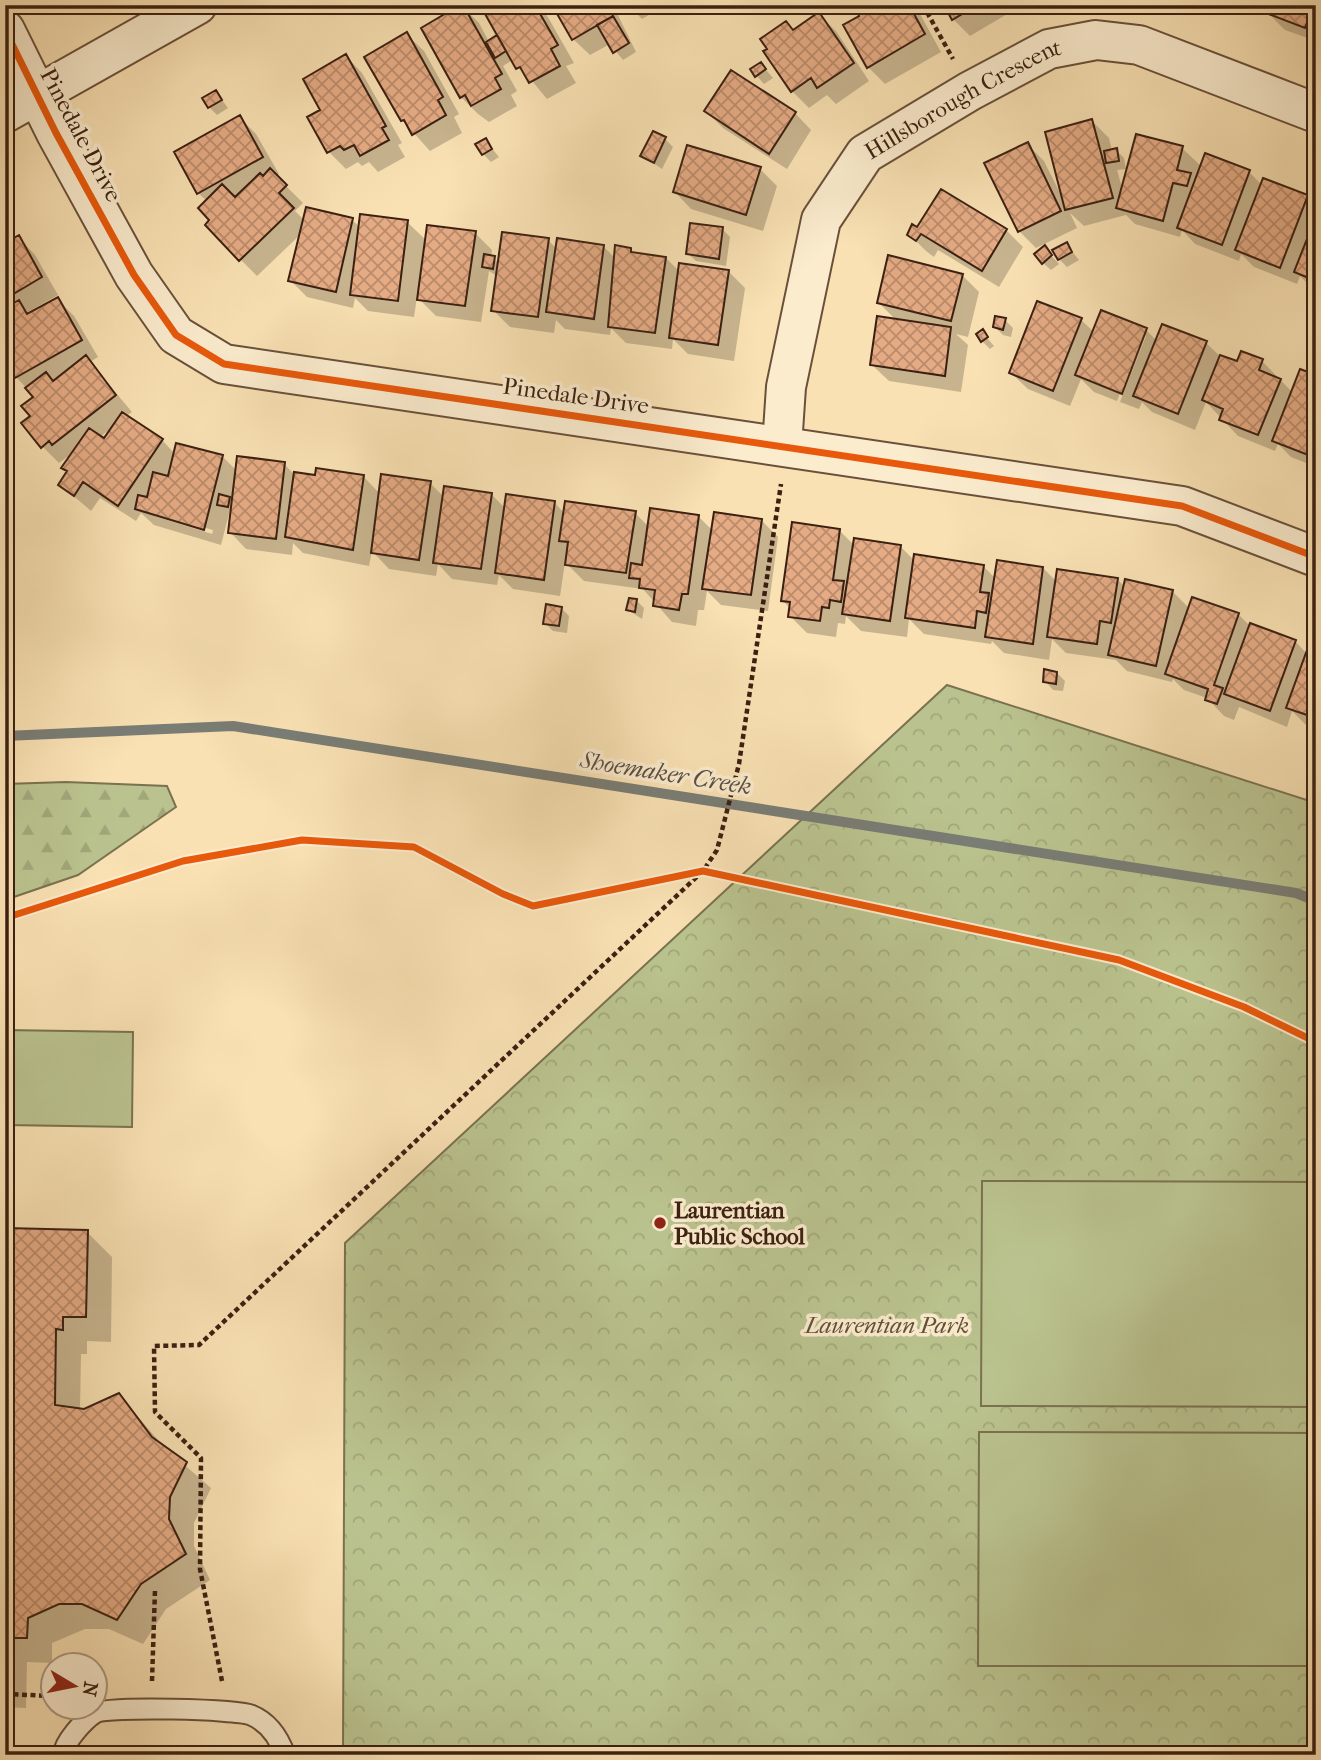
<svg xmlns="http://www.w3.org/2000/svg" width="1321" height="1760" viewBox="0 0 1321 1760" font-family="'IM FELL French Canon',serif">
<style>
.forest{fill:url(#forest-firs);stroke:#7a7250;stroke-width:2}
.park{fill:url(#park-crowns);stroke:#7a7250;stroke-width:2}
.pitch{fill:#bac38f;stroke:#7a7250;stroke-width:2}
.shadow{fill:#0003;fill-rule:evenodd}
.lines{fill:none;stroke-linecap:round;stroke-linejoin:round}
.stream{stroke:#797d75;stroke-width:10}
.building{fill:url(#building-cross-hatch);stroke:#3b2012;stroke-width:2}
.lane-casing{stroke:#6a503a;stroke-width:23}
.street-casing{stroke:#6a503a;stroke-width:42}
.path{stroke:#3b2012;stroke-width:4.5;stroke-dasharray:5 3.5;stroke-linecap:butt}
.lane{stroke:#fbecce;stroke-width:19}
.street{stroke:#fbecce;stroke-width:38}
.cycleway-casing{stroke:#fbecce;stroke-width:11}
.cycleway{stroke:#e8590c;stroke-width:7}
.poi-dot{fill:#8f2418;stroke:#fbecce;stroke-width:2.5}
.labels{text-anchor:middle;dominant-baseline:central;stroke-width:7;stroke-linejoin:round;paint-order:stroke}
.street-label{font-size:23px;fill:#3b2012;stroke:#fbecce}
.poi-label{font-size:23px;font-weight:bold;fill:#3b2012;stroke:#fbecce;text-anchor:start}
.park-label{font-size:23px;font-style:italic;fill:#615138;stroke:#fbecce}
.water-label{font-size:24px;font-style:italic;fill:#5a4e44;stroke:#fbecce}
</style>
<defs>
<pattern id="forest-firs" width="22" height="20" patternUnits="userSpaceOnUse" patternTransform="scale(1.75)"><rect width="22" height="20" fill="#bac38f"/><path d="M5 1l3.5 6h-7zM16 11l3.5 6h-7z" fill="#a1a77a"/></pattern>
<pattern id="park-crowns" width="20" height="18" patternUnits="userSpaceOnUse" patternTransform="scale(1.75)"><rect width="20" height="18" fill="#bac38f"/><path d="M2 6a3 3 0 1 1 6 0M12 15a3 3 0 1 1 6 0" fill="none" stroke="#a1a77a"/></pattern>
<pattern id="building-cross-hatch" width="8" height="8" patternUnits="userSpaceOnUse" patternTransform="scale(1.75)"><rect width="8" height="8" fill="#e5ab84"/><path d="M0 0l8 8M0 8l8-8" fill="none" stroke="#bb8b6b"/></pattern>
</defs>
<rect width="100%" height="100%" fill="#f9e1b3"/>
<filter id="stains"><feTurbulence type="fractalNoise" baseFrequency=".00286" numOctaves="4"/><feColorMatrix values="0 0 0 0 .2 0 0 0 0 .09 0 0 0 0 .02 0 0 0 .5 -.17"/></filter>
<radialGradient id="worn" r=".72"><stop offset=".6" stop-color="#630" stop-opacity="0"/><stop offset="1" stop-color="#630" stop-opacity=".3"/></radialGradient>
<!-- forest -->
<path class="forest" d="M 66,782 L 167,786 L 176,807 L 78,875 L 5,900 L 5,784 Z"/>
<!-- park -->
<path class="park" d="M 947,685 L 1316,803 L 1316,1755 L 343,1755 L 345,1243 Z"/>
<!-- pitch -->
<path class="pitch" d="M 5,1030 L 133,1032 L 132,1127 L 5,1125 Z
M 982,1181 L 1316,1182 L 1316,1407 L 981,1406 Z
M 979,1432 L 1316,1433 L 1316,1666 L 978,1666 Z"/>
<!-- shadow -->
<path class="shadow" d="M 482,5 L 541,5 L 574,63 L 566,66 L 576,83 L 547,99 L 514,59 L 503,66 L 517,91 L 511,95 L 517,106 L 489,122 L 478,114 L 461,97 L 462,6 L 479,23 L 489,42 L 502,43 Z
M 554,5 L 613,5 L 636,52 L 623,60 L 610,44 L 590,55 L 573,39 Z
M 628,5 L 666,5 L 642,19 Z
M 673,5 L 684,5 L 685,7 L 679,11 Z
M 856,5 L 915,5 L 941,52 L 885,84 L 868,67 L 862,16 Z
M 946,5 L 1005,5 L 1009,13 L 970,36 L 953,19 Z
M 1233,5 L 1251,5 L 1249,11 Z
M 1269,5 L 1316,5 L 1316,41 L 1285,30 L 1268,13 Z
M 819,15 L 836,31 L 869,81 L 836,104 L 827,95 L 809,108 L 792,91 L 786,23 L 794,31 Z
M 407,35 L 424,51 L 459,114 L 454,117 L 462,133 L 430,151 L 402,120 Z
M 346,56 L 362,73 L 402,143 L 398,145 L 405,157 L 378,172 L 369,162 L 362,166 L 358,162 L 346,169 L 329,152 L 323,110 Z
M 761,64 L 773,78 L 764,84 L 756,75 Z
M 216,92 L 228,108 L 217,115 L 209,107 Z
M 706,111 L 795,113 L 811,130 L 787,169 L 723,128 Z
M 239,117 L 256,134 L 279,174 L 276,176 L 303,203 L 295,211 L 305,221 L 352,220 L 360,227 L 407,222 L 427,241 L 475,233 L 492,250 L 491,257 L 499,263 L 548,240 L 557,249 L 604,247 L 616,259 L 630,249 L 635,254 L 666,258 L 680,272 L 728,271 L 745,288 L 734,361 L 688,354 L 673,339 L 672,349 L 626,343 L 611,328 L 610,335 L 565,329 L 556,320 L 554,333 L 510,327 L 493,310 L 497,276 L 489,271 L 481,322 L 436,316 L 417,297 L 414,317 L 368,311 L 355,298 L 353,308 L 307,297 L 290,280 L 302,233 L 257,276 L 240,259 L 212,220 L 207,201 L 198,193 Z
M 1092,121 L 1109,138 L 1112,151 L 1116,150 L 1124,158 L 1126,169 L 1117,170 L 1123,191 L 1182,148 L 1202,167 L 1249,172 L 1262,185 L 1307,197 L 1316,206 L 1316,292 L 1300,276 L 1297,284 L 1254,267 L 1241,254 L 1239,261 L 1195,244 L 1182,230 L 1180,237 L 1135,224 L 1126,215 L 1084,226 L 1070,213 L 1077,228 L 1036,248 L 1019,231 L 1027,144 L 1044,161 L 1062,197 Z
M 665,139 L 673,147 L 662,169 L 643,156 Z
M 485,140 L 499,157 L 491,162 L 483,154 Z
M 760,169 L 777,186 L 763,231 L 691,209 L 675,192 Z
M 722,229 L 730,237 L 726,266 L 696,261 L 687,253 Z
M 918,230 L 1006,230 L 1023,247 L 999,287 L 938,250 L 934,257 L 926,251 L 909,234 Z
M 19,238 L 35,255 L 58,295 L 28,312 L 31,314 L 57,299 L 74,316 L 98,357 L 90,362 L 132,412 L 126,416 L 162,440 L 175,454 L 222,456 L 237,471 L 284,464 L 294,474 L 316,477 L 363,476 L 380,494 L 430,483 L 444,497 L 491,494 L 506,509 L 554,502 L 564,513 L 635,513 L 649,527 L 698,516 L 713,531 L 761,520 L 778,537 L 768,611 L 721,605 L 707,591 L 704,610 L 698,610 L 696,626 L 672,622 L 643,589 L 584,581 L 565,562 L 560,596 L 513,589 L 499,575 L 497,585 L 452,579 L 438,564 L 436,576 L 389,569 L 372,551 L 369,566 L 303,553 L 293,543 L 292,555 L 246,549 L 230,532 L 232,510 L 230,510 L 221,545 L 154,525 L 141,513 L 136,521 L 100,498 L 91,511 L 61,485 L 68,472 L 64,468 L 69,460 L 67,457 L 59,463 L 42,446 L 32,417 L 35,397 L 16,377 L 5,358 L 5,245 ZM 114,426 L 105,440 L 100,437 ZM 154,513 L 213,530 L 212,534 L 154,516 Z
M 1066,244 L 1079,260 L 1067,267 L 1059,259 Z
M 1044,248 L 1059,264 L 1051,270 L 1043,263 Z
M 962,275 L 979,292 L 968,337 L 956,334 L 968,345 L 961,392 L 889,381 L 872,365 L 897,321 L 879,303 Z
M 1038,303 L 1081,320 L 1094,332 L 1146,330 L 1157,341 L 1206,343 L 1221,357 L 1238,364 L 1262,361 L 1293,393 L 1316,377 L 1316,467 L 1291,457 L 1278,444 L 1275,451 L 1238,436 L 1206,402 L 1195,430 L 1152,412 L 1142,402 L 1139,409 L 1120,402 L 1146,336 L 1142,336 L 1117,401 L 1094,392 L 1081,379 L 1070,406 L 1028,389 L 1011,373 Z
M 1005,320 L 1013,328 L 1011,337 L 1003,335 L 995,327 Z
M 982,332 L 994,346 L 990,349 L 982,341 Z
M 839,530 L 854,545 L 901,547 L 915,561 L 983,566 L 996,579 L 1043,568 L 1057,582 L 1117,579 L 1125,587 L 1172,591 L 1190,609 L 1238,614 L 1251,627 L 1295,641 L 1307,654 L 1316,656 L 1316,728 L 1305,724 L 1292,711 L 1287,727 L 1239,707 L 1234,720 L 1224,716 L 1207,698 L 1184,690 L 1173,679 L 1172,682 L 1127,671 L 1116,660 L 1066,653 L 1052,639 L 1049,660 L 1004,653 L 992,641 L 991,644 L 924,634 L 909,619 L 907,637 L 861,631 L 846,616 L 845,624 L 838,623 L 836,637 L 807,633 L 790,616 L 791,609 L 783,601 Z
M 636,600 L 644,608 L 642,619 L 628,610 Z
M 561,608 L 569,616 L 567,633 L 553,631 L 545,623 Z
M 1057,673 L 1065,681 L 1063,691 L 1053,690 L 1045,681 Z
M 5,1202 L 11,1208 L 10,1230 L 87,1232 L 112,1257 L 111,1342 L 87,1341 L 87,1354 L 81,1354 L 80,1410 L 119,1395 L 165,1448 L 211,1488 L 194,1523 L 194,1546 L 210,1580 L 166,1609 L 143,1644 L 109,1629 L 85,1629 L 52,1643 L 52,1663 L 27,1662 L 26,1708 L 5,1707 Z"/>
<g class="lines">
<!-- stream -->
<path class="stream" d="M 5,736 L 233,726 L 1296,893 L 1316,901"/>
</g>
<!-- building -->
<path class="building" d="M 460,5 L 463,5 L 502,74 L 495,78 L 501,89 L 471,106 L 465,95 L 460,98 L 421,28 Z
M 480,5 L 535,5 L 558,45 L 551,49 L 560,66 L 529,83 L 520,67 L 516,69 Z
M 552,5 L 608,5 L 613,16 L 572,40 Z
M 854,5 L 909,5 L 925,34 L 867,68 L 843,25 L 859,16 Z
M 944,5 L 977,5 L 952,20 Z
M 1269,5 L 1316,5 L 1316,23 L 1308,20 L 1305,28 L 1266,13 Z
M 819,12 L 854,63 L 817,88 L 811,78 L 791,92 L 763,51 L 767,49 L 760,39 L 786,21 L 793,30 Z
M 613,16 L 629,43 L 613,53 L 597,25 Z
M 407,32 L 443,97 L 438,100 L 446,115 L 412,135 L 404,120 L 401,121 L 364,57 Z
M 497,35 L 506,51 L 495,58 L 486,42 Z
M 346,54 L 386,126 L 382,128 L 389,140 L 360,156 L 354,145 L 344,150 L 340,146 L 327,153 L 307,117 L 320,110 L 303,79 Z
M 761,62 L 766,69 L 755,77 L 750,69 Z
M 731,70 L 796,112 L 769,154 L 704,111 Z
M 216,90 L 222,100 L 208,108 L 202,98 Z
M 240,115 L 263,157 L 197,194 L 174,152 Z
M 1092,119 L 1113,198 L 1065,210 L 1045,132 Z
M 653,131 L 666,137 L 654,163 L 640,156 Z
M 1136,134 L 1183,146 L 1177,170 L 1191,173 L 1187,186 L 1173,183 L 1163,221 L 1116,208 Z
M 486,138 L 492,149 L 482,155 L 475,144 Z
M 1028,142 L 1061,211 L 1018,232 L 984,163 Z
M 687,145 L 761,167 L 746,215 L 673,192 Z
M 1117,148 L 1119,161 L 1106,163 L 1104,151 Z
M 1205,153 L 1250,170 L 1222,245 L 1177,228 Z
M 270,168 L 287,185 L 279,193 L 294,208 L 239,261 L 205,225 L 209,220 L 198,208 L 222,184 L 235,197 L 260,173 L 263,176 Z
M 1263,178 L 1308,195 L 1280,268 L 1235,250 Z
M 941,189 L 1007,229 L 982,271 L 921,234 L 916,241 L 907,235 L 912,224 L 917,227 Z
M 306,207 L 353,218 L 336,292 L 288,281 Z
M 360,214 L 408,220 L 398,301 L 350,295 Z
M 1316,216 L 1316,281 L 1294,272 Z
M 690,223 L 723,227 L 719,259 L 686,254 Z
M 427,225 L 476,231 L 465,306 L 417,300 Z
M 502,232 L 549,238 L 538,317 L 491,311 Z
M 19,235 L 42,277 L 5,299 L 5,243 Z
M 557,238 L 604,245 L 594,319 L 546,312 Z
M 1067,242 L 1072,252 L 1058,260 L 1052,250 Z
M 615,245 L 631,248 L 631,252 L 666,257 L 655,333 L 608,327 Z
M 1045,245 L 1052,255 L 1042,264 L 1034,254 Z
M 484,254 L 495,256 L 493,269 L 482,267 Z
M 888,255 L 963,274 L 951,321 L 877,303 Z
M 679,263 L 729,270 L 718,345 L 669,338 Z
M 58,297 L 82,340 L 15,378 L 5,361 L 5,308 L 19,300 L 27,314 Z
M 1037,301 L 1082,318 L 1053,391 L 1009,373 Z
M 1101,310 L 1147,328 L 1122,394 L 1075,375 Z
M 877,316 L 951,327 L 945,376 L 870,365 Z
M 995,316 L 1006,318 L 1003,330 L 993,327 Z
M 1162,324 L 1207,341 L 1178,414 L 1133,396 Z
M 983,329 L 988,337 L 981,342 L 976,334 Z
M 1241,351 L 1263,359 L 1259,370 L 1281,379 L 1258,435 L 1219,420 L 1223,409 L 1202,400 L 1220,355 L 1237,361 Z
M 86,355 L 116,395 L 52,445 L 49,441 L 41,448 L 21,423 L 30,416 L 21,406 L 33,397 L 25,388 L 46,372 L 53,381 Z
M 1300,369 L 1316,375 L 1316,458 L 1272,441 Z
M 122,412 L 163,439 L 118,506 L 83,482 L 74,496 L 58,485 L 67,471 L 61,468 L 89,428 L 104,438 Z
M 176,443 L 223,455 L 204,530 L 135,509 L 138,495 L 147,497 L 153,472 L 168,476 Z
M 237,456 L 285,462 L 276,539 L 228,533 Z
M 316,468 L 364,475 L 353,550 L 285,537 L 294,472 L 315,475 Z
M 381,474 L 431,481 L 419,560 L 371,553 Z
M 444,486 L 492,493 L 481,569 L 433,563 Z
M 219,494 L 230,497 L 228,507 L 217,505 Z
M 506,494 L 555,501 L 544,580 L 495,573 Z
M 565,501 L 636,511 L 626,573 L 565,565 L 568,542 L 559,541 Z
M 650,508 L 699,515 L 688,594 L 682,594 L 679,610 L 653,606 L 655,590 L 639,588 L 640,579 L 629,578 L 631,563 L 642,565 Z
M 714,512 L 762,519 L 751,595 L 702,589 Z
M 792,522 L 840,529 L 833,580 L 844,581 L 841,602 L 830,600 L 829,608 L 822,607 L 820,621 L 788,617 L 790,602 L 781,601 Z
M 854,538 L 901,545 L 890,621 L 842,614 Z
M 914,554 L 984,565 L 980,592 L 989,593 L 986,613 L 977,611 L 975,628 L 905,618 Z
M 997,560 L 1043,567 L 1033,644 L 985,637 Z
M 1057,569 L 1118,578 L 1111,623 L 1100,621 L 1097,644 L 1047,637 Z
M 1125,579 L 1173,590 L 1156,666 L 1108,655 Z
M 1192,597 L 1239,613 L 1214,685 L 1223,688 L 1217,704 L 1205,700 L 1208,689 L 1165,674 Z
M 629,598 L 637,599 L 635,612 L 626,610 Z
M 546,604 L 562,607 L 559,626 L 543,624 Z
M 1250,623 L 1296,640 L 1270,711 L 1224,694 Z
M 1307,650 L 1316,654 L 1316,718 L 1286,708 Z
M 1044,669 L 1057,672 L 1056,684 L 1043,682 Z
M 5,1228 L 88,1230 L 86,1317 L 63,1317 L 63,1330 L 56,1329 L 55,1405 L 84,1409 L 119,1393 L 152,1437 L 187,1462 L 170,1497 L 169,1519 L 186,1554 L 141,1584 L 117,1620 L 82,1604 L 59,1604 L 28,1618 L 27,1638 L 5,1638 Z"/>
<g class="lines">
<defs>
<path id="lane" d="M 63,1755 C 64,1742 84,1720 95,1713 C 107,1706 237,1709 251,1715 C 268,1722 279,1738 285,1755"/>
<g id="street">
<path d="M 5,30 L 56,133 L 134,275 L 176,335 L 224,364 L 1182,506 L 1316,557"/>
<path d="M 5,113 L 197,5"/>
<path id="s1" d="M 782,446 L 786,387 L 821,220 L 865,154 L 970,91 L 1049,49 L 1096,40 L 1139,45 L 1316,113"/>
</g>
</defs>
<!-- lane casing -->
<use href="#lane" class="lane-casing"/>
<!-- street casing -->
<use href="#street" class="street-casing"/>
<!-- path -->
<path class="path" d="M 923,5 L 953,59
M 152,1681 L 155,1590
M 222,1681 L 200,1569 L 201,1458 L 155,1412 L 154,1346 L 199,1345 L 703,871 L 717,850 L 739,764 L 781,484
M 5,1694 L 52,1696"/>
<!-- lane -->
<use href="#lane" class="lane"/>
<!-- street -->
<use href="#street" class="street"/>
<defs>
<path id="cycleway" d="M 5,30 L 56,133 L 134,275 L 176,335 L 224,364 L 1182,506 L 1316,557
M 5,918 L 183,861 L 302,840 L 414,847 L 503,894 L 533,906 L 703,871 L 1119,960 L 1244,1007 L 1316,1042"/>
</defs>
<!-- cycleway casing -->
<use href="#cycleway" class="cycleway-casing"/>
<!-- cycleway -->
<use href="#cycleway" class="cycleway"/>
</g>
<!-- markers -->
<circle class="poi-dot" cx="660" cy="1223" r="7"/>
<g class="labels">
<!-- street labels -->
<g class="street-label">
<text stroke="none"><textPath href="#s1" startOffset="422">Hillsborough Crescent</textPath></text>
<text transform="translate(81 135) rotate(62)">Pinedale Drive</text>
<text transform="translate(576 396) rotate(8)">Pinedale Drive</text>
</g>
<!-- poi labels -->
<g class="poi-label">
<text x="674" y="1210">Laurentian<tspan x="674" dy="26">Public School</tspan></text>
</g>
<!-- park labels -->
<g class="park-label">
<text x="887" y="1325">Laurentian Park</text>
</g>
<!-- water labels -->
<g class="water-label">
<text transform="translate(666 773) rotate(9)">Shoemaker Creek</text>
</g>
</g>
<!-- margin -->
<rect width="1321" height="1760" fill="none" stroke="#f9e1b3" stroke-width="28"/>
<rect x="7" y="7" width="1307" height="1746" fill="none" stroke="#3b2012" stroke-width="3.5"/>
<rect x="14" y="14" width="1293" height="1732" fill="none" stroke="#3b2012" stroke-width="2"/>
<!-- north arrow -->
<g transform="translate(74 1686) rotate(100)"><circle r="33" fill="#fbecce" stroke="#ae9a83" stroke-width="2"/>
<path d="M0-5L12 26L0 18L-12 26Z" fill="#8f2418"/>
<text y="-10" font-size="19" font-weight="bold" text-anchor="middle" fill="#3b2012">N</text>
</g>
<rect width="100%" height="100%" filter="url(#stains)"/>
<rect width="100%" height="100%" fill="url(#worn)"/>
</svg>
